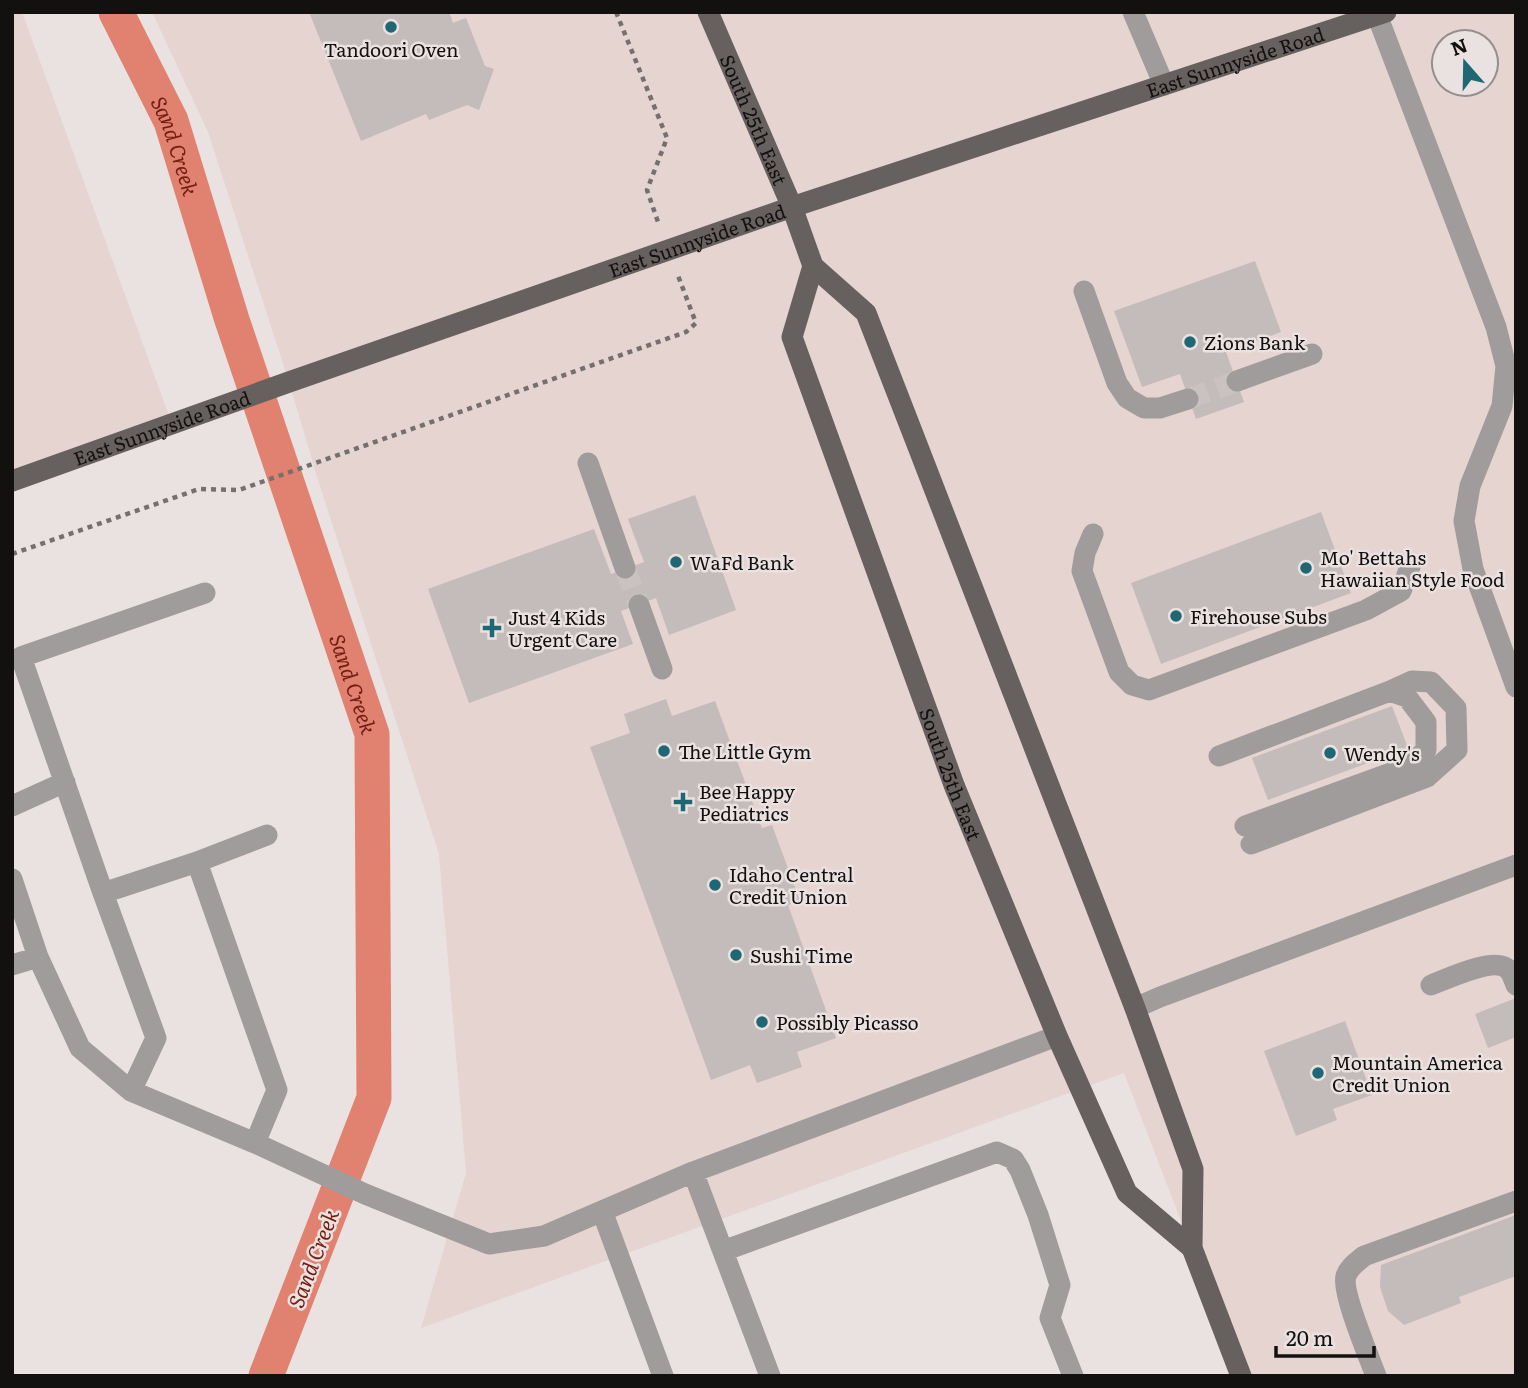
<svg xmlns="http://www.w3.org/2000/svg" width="1528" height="1388" viewBox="0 0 1528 1388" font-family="Literata,serif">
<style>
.built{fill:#e5d4d0;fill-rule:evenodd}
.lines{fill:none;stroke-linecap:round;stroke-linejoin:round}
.canal{stroke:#e18170;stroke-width:35}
.building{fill:#c4bcbb}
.minor-tunnel{stroke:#cac2c1;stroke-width:21;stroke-dasharray:21 10;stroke-linecap:butt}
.path{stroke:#75706f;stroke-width:4.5;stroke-dasharray:5 5;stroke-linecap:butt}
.minor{stroke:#9f9c9b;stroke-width:21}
.major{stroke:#66605f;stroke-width:21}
.poi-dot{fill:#1e6773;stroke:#eae2e0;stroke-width:2.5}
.labels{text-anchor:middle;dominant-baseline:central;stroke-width:5;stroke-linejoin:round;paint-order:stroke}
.poi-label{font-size:19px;fill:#131010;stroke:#eae2e0;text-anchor:start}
.street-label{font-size:19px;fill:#131010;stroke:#eae2e0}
.water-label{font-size:21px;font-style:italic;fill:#741e12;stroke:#eae2e0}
</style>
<rect width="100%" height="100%" fill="#eae2e0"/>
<!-- built -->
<path class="built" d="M 12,12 L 22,12 L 172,424 L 12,481 Z
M 152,12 L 1516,12 L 1516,1376 L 1241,1376 L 1124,1073 L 421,1328 L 466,1173 L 439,854 L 318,480 L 289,382 L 208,132 ZM 1444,42 L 1486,42 L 1486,84 L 1444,84 Z"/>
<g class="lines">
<!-- canal -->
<path class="canal" id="s1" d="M 116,12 L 171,121 L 232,320 L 372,734 L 374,1098 L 266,1376"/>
</g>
<!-- building -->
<path class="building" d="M 309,12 L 449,12 L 453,23 L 466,18 L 485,66 L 494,69 L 479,110 L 467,105 L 429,120 L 426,114 L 361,141 Z
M 1255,261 L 1281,332 L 1226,352 L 1244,402 L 1196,419 L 1180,374 L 1142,387 L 1114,311 Z
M 695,495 L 736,610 L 669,635 L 656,598 L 621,611 L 633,644 L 469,703 L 428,589 L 594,529 L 611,574 L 644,562 L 628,519 Z
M 1321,512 L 1351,593 L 1161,664 L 1131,583 Z
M 666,699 L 672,716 L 715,701 L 762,828 L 772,825 L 800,901 L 788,905 L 836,1038 L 797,1052 L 802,1067 L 757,1083 L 750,1065 L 711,1080 L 590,747 L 630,733 L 624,714 Z
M 1392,706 L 1408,748 L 1268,800 L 1252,758 Z
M 1516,998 L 1516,1037 L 1488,1048 L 1475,1014 Z
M 1345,1021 L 1372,1095 L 1333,1109 L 1337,1120 L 1296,1136 L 1264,1051 Z
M 1516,1215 L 1516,1276 L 1459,1297 L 1461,1303 L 1404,1325 L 1388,1311 L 1380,1287 L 1381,1265 Z"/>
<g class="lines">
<!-- minor-tunnel -->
<path class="minor-tunnel" d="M 1188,399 L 1237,381
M 625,568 L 639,605"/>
<!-- path -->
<path class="path" d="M 616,12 L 667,138 L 647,190 L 659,225
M 12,554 L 199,489 L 239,490 L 686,332 L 696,323 L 677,273"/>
<!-- minor -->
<path class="minor" d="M 1133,12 L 1164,85
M 1377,15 L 1496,327 L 1506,366 L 1502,406 L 1470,486 L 1464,521 L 1473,569 L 1516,687
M 1084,291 L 1117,383 L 1127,398 L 1144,408 L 1160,408 L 1188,399
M 1237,381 L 1312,354
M 588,463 L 625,568
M 1093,534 L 1085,553 L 1082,571 L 1119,672 L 1132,685 L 1149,690 L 1366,610 L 1401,591 L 1410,567
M 639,605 L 662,669
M 1219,756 L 1390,691 L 1407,697 L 1426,722 L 1426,750 L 1410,766 L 1245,826
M 12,806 L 65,782
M 1251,844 L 1427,777 L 1457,750 L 1456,708 L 1431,682 L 1412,681 L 1390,691
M 197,862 L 277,1090 L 255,1143
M 12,879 L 38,957
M 103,893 L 21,657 L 205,593
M 12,965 L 38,957 L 80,1048 L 131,1091 L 255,1143 L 365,1194 L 489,1244 L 544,1236 L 693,1172 L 1057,1036
M 1431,985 C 1447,979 1494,956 1508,969 C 1512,973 1514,980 1516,985
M 1135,1008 L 1160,997 L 1516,865
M 131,1091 L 156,1038 L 103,893 L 197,862 L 267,835
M 693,1172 L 770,1376
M 602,1211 L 663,1376
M 723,1251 L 997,1152 L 1013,1159 L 1020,1170 L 1038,1215 L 1060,1285 L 1050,1318 L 1073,1376
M 1376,1376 C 1369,1357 1341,1291 1346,1276 C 1349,1267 1357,1262 1364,1256 L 1516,1201"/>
<!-- major -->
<g class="major">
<path id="s2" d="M 708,12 L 792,207 L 813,266 L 866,313 L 920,452 L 1135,1008 L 1193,1169 L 1192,1248 L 1241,1376"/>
<path id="s3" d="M 813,266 L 792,337 L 954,785 L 1057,1036 L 1127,1193 L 1192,1248"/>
<path id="s4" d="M 12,481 L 289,382 L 792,207 L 1386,12"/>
</g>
</g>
<!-- markers -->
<g class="poi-dot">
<circle cx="391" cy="27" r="7"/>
<circle cx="1190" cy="342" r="7"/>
<circle cx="676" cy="562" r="7"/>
<circle cx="1306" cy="568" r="7"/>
<circle cx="1176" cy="616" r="7"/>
<path d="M488.5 617.5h7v7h7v7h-7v7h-7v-7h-7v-7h7z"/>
<circle cx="664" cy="751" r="7"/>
<circle cx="1330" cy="753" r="7"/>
<path d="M679.5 791.5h7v7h7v7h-7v7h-7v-7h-7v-7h7z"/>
<circle cx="715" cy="885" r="7"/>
<circle cx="736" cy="955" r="7"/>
<circle cx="762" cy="1022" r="7"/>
<circle cx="1318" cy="1073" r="7"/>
</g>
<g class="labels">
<!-- poi labels -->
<g class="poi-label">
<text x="391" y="49" text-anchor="middle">Tandoori Oven</text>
<text x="1204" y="342">Zions Bank</text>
<text x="1320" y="557">Mo' Bettahs<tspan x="1320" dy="22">Hawaiian Style Food</tspan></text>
<text x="690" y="562">WaFd Bank</text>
<text x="1190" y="616">Firehouse Subs</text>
<text x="508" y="617">Just 4 Kids<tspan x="508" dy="22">Urgent Care</tspan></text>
<text x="678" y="751">The Little Gym</text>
<text x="1344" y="753">Wendy's</text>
<text x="699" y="791">Bee Happy<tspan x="699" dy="22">Pediatrics</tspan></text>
<text x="729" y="874">Idaho Central<tspan x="729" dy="22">Credit Union</tspan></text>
<text x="750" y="955">Sushi Time</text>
<text x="776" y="1022">Possibly Picasso</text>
<text x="1332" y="1062">Mountain America<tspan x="1332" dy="22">Credit Union</tspan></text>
</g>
<!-- street labels -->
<g class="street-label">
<text stroke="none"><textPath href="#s4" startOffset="1293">East Sunnyside Road</textPath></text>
<text stroke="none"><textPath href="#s2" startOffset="117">South 25th East</textPath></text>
<text stroke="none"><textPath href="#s4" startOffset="726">East Sunnyside Road</textPath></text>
<text stroke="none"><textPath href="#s4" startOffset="159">East Sunnyside Road</textPath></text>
<text stroke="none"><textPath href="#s3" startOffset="539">South 25th East</textPath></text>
</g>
<!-- water labels -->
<g class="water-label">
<text stroke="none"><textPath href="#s1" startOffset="147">Sand Creek</textPath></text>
<text stroke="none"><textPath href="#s1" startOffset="714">Sand Creek</textPath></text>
<text transform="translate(312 1258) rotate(-69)">Sand Creek</text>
</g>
</g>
<!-- border -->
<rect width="1528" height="1388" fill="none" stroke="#131010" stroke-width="28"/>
<!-- north arrow -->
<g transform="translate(1465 63) rotate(340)"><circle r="33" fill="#eae2e0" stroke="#948e8d" stroke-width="2"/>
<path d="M0-5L12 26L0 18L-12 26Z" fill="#1e6773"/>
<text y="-10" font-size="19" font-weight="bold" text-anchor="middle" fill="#131010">N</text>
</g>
<!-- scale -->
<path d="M1276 1346v10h98v-10" fill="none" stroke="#131010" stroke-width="3.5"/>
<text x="1286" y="1346" font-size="21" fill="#131010" stroke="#eae2e0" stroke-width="5" paint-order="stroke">20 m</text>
</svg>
